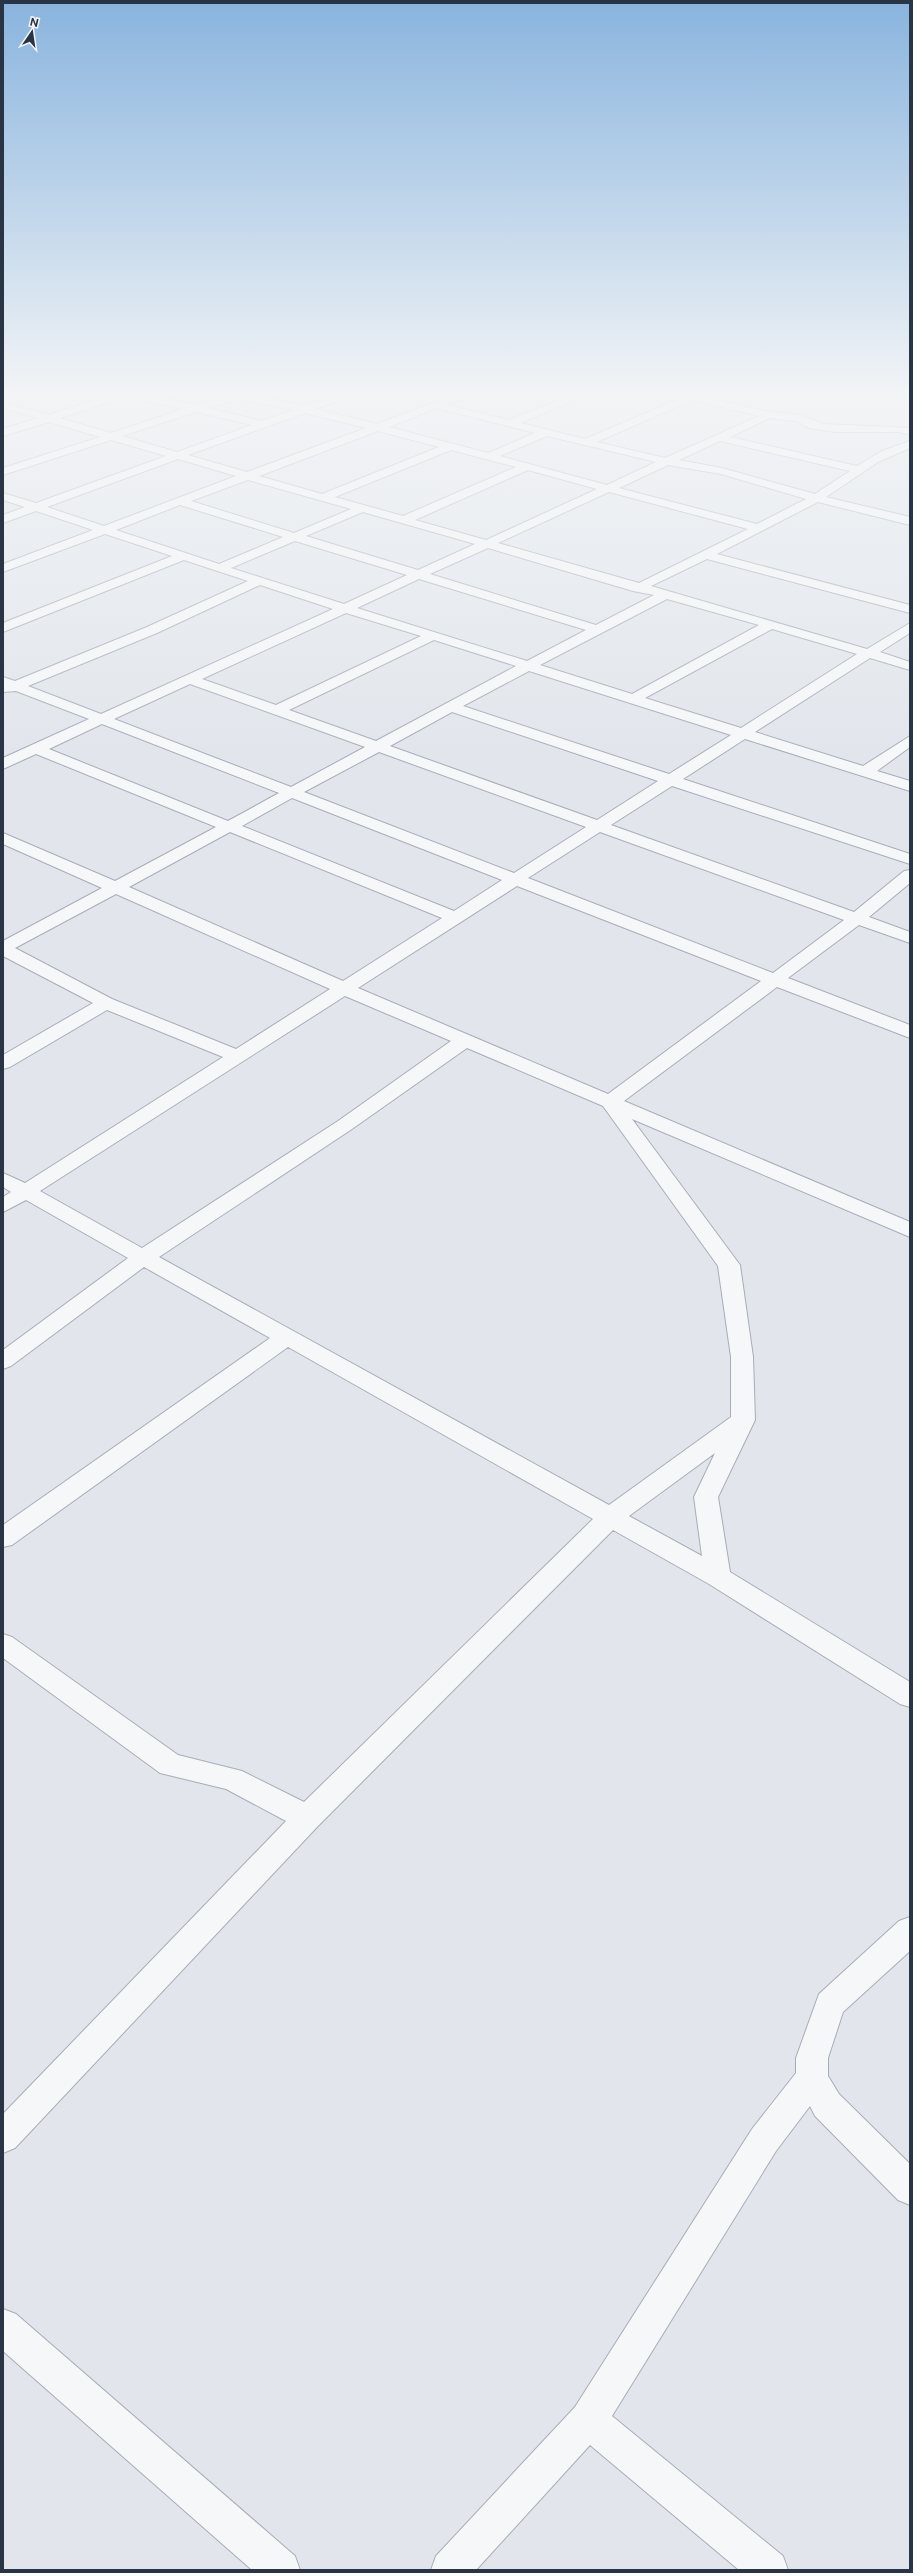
<svg xmlns="http://www.w3.org/2000/svg" width="913" height="2573" viewBox="0 0 913 2573" font-family="'Public Sans',sans-serif">
<style>
.lines{fill:none;stroke-linecap:round;stroke-linejoin:round}
.minor-casing{stroke:#a7adb7;stroke-width:2}
.minor{fill:#f6f7f9;fill-rule:evenodd}
</style>
<rect width="100%" height="100%" fill="#e2e6ec"/>
<g class="lines">
<defs>
<path id="minor" d="M 113,394 L 144,394 L 195,405 L 233,394 L 249,394 L 303,406 L 338,394 L 352,394 L 351,396 L 315,409 L 377,424 L 457,394 L 471,394 L 447,405 L 509,420 L 575,394 L 588,394 L 521,423 L 585,439 L 681,398 L 674,394 L 691,394 L 769,412 L 799,415 L 824,424 L 910,428 L 910,434 L 898,432 L 835,432 L 809,428 L 796,421 L 770,418 L 730,437 L 857,466 L 882,451 L 910,441 L 910,448 L 878,462 L 826,497 L 910,517 L 910,525 L 818,502 L 717,554 L 910,605 L 910,613 L 707,559 L 651,586 L 867,649 L 910,623 L 910,633 L 880,652 L 910,662 L 910,670 L 870,658 L 755,732 L 863,766 L 910,736 L 910,747 L 877,771 L 910,781 L 910,791 L 745,739 L 683,779 L 910,854 L 910,864 L 672,786 L 611,825 L 854,912 L 904,871 L 910,870 L 910,883 L 869,917 L 910,932 L 910,943 L 859,925 L 788,978 L 910,1025 L 910,1038 L 777,987 L 624,1101 L 910,1222 L 910,1237 L 632,1119 L 740,1265 L 753,1357 L 755,1420 L 718,1497 L 730,1572 L 910,1682 L 910,1707 L 900,1704 L 709,1584 L 613,1530 L 317,1827 L 15,2148 L 3,2153 L 3,2114 L 286,1821 L 226,1789 L 160,1773 L 3,1658 L 3,1634 L 12,1637 L 178,1755 L 242,1771 L 304,1802 L 593,1519 L 288,1347 L 12,1545 L 3,1547 L 3,1525 L 270,1338 L 144,1267 L 11,1366 L 3,1369 L 3,1350 L 128,1258 L 26,1200 L 3,1212 L 3,1197 L 11,1192 L 3,1187 L 3,1173 L 25,1183 L 223,1057 L 107,1010 L 10,1067 L 3,1069 L 3,1055 L 93,1003 L 3,956 L 3,941 L 102,888 L 3,844 L 3,833 L 115,881 L 216,827 L 36,754 L 3,769 L 3,758 L 89,719 L 16,691 L 3,692 L 3,677 L 15,681 L 147,627 L 248,581 L 184,560 L 3,632 L 3,623 L 172,556 L 105,534 L 3,572 L 3,564 L 93,530 L 36,511 L 3,523 L 3,515 L 25,507 L 3,500 L 3,493 L 36,503 L 166,456 L 111,440 L 3,475 L 3,468 L 100,437 L 49,422 L 3,436 L 3,429 L 38,418 L 3,408 L 3,402 L 49,415 ZM 125,397 L 183,409 L 111,433 L 60,418 ZM 237,399 L 293,410 L 262,421 L 207,408 ZM 692,400 L 759,416 L 665,458 L 597,442 ZM 437,408 L 535,433 L 488,453 L 389,427 ZM 196,412 L 252,425 L 177,452 L 122,436 ZM 305,413 L 366,428 L 247,472 L 188,455 ZM 378,431 L 439,447 L 322,494 L 259,476 ZM 547,436 L 656,462 L 607,485 L 500,456 ZM 720,441 L 850,471 L 815,494 L 722,468 L 679,460 ZM 451,450 L 516,467 L 403,516 L 335,497 ZM 178,459 L 236,476 L 104,526 L 47,507 ZM 668,465 L 721,474 L 806,499 L 757,524 L 619,488 ZM 528,470 L 597,489 L 486,540 L 415,520 ZM 248,480 L 351,509 L 294,533 L 191,501 ZM 609,492 L 748,529 L 639,583 L 498,543 ZM 180,505 L 283,537 L 219,564 L 116,530 ZM 363,512 L 475,544 L 418,570 L 306,536 ZM 295,541 L 407,575 L 344,604 L 231,568 ZM 488,548 L 633,591 L 654,595 L 596,625 L 430,574 ZM 419,579 L 586,630 L 527,661 L 357,608 ZM 260,585 L 333,609 L 101,714 L 28,686 L 157,633 ZM 667,599 L 759,625 L 632,694 L 540,665 ZM 346,613 L 421,636 L 276,705 L 202,679 ZM 772,629 L 857,654 L 741,728 L 645,698 ZM 434,640 L 516,666 L 376,741 L 289,710 ZM 529,671 L 731,735 L 669,774 L 463,706 ZM 190,684 L 365,747 L 291,787 L 114,719 ZM 452,712 L 658,781 L 597,820 L 390,746 ZM 102,724 L 279,793 L 228,821 L 49,749 ZM 379,752 L 586,827 L 514,873 L 304,792 ZM 292,798 L 502,880 L 454,911 L 242,826 ZM 230,832 L 442,918 L 343,981 L 129,887 ZM 600,832 L 844,920 L 773,973 L 528,878 ZM 517,886 L 761,981 L 608,1094 L 358,988 ZM 116,894 L 330,989 L 236,1049 L 112,999 L 15,948 ZM 345,996 L 451,1041 L 338,1121 L 142,1248 L 40,1191 ZM 467,1048 L 603,1106 L 718,1266 L 731,1357 L 731,1417 L 609,1505 L 159,1257 L 352,1129 ZM 715,1453 L 694,1497 L 702,1556 L 629,1516 Z
M 910,1917 L 910,1951 L 843,2012 L 828,2058 L 828,2076 L 839,2094 L 910,2164 L 910,2205 L 898,2200 L 815,2116 L 810,2106 L 776,2151 L 612,2416 L 783,2556 L 788,2570 L 739,2570 L 590,2445 L 476,2570 L 431,2570 L 436,2556 L 575,2407 L 752,2129 L 796,2073 L 796,2058 L 819,1994 L 899,1921 Z
M 3,2309 L 16,2314 L 295,2556 L 300,2570 L 252,2570 L 3,2351 Z"/>
</defs>
<!-- minor casing -->
<use href="#minor" class="minor-casing"/>
<!-- minor -->
<use href="#minor" class="minor"/>
</g>
<!-- sky -->
<linearGradient id="sky" x2="0" y2="1"><stop stop-color="#89b4de"/><stop offset="0.52" stop-color="#f2f4f6"/><stop offset="1" stop-color="#f2f4f6" stop-opacity="0"/></linearGradient>
<rect width="913" height="754" fill="url(#sky)"/>
<!-- border -->
<rect width="913" height="2573" fill="none" stroke="#293445" stroke-width="8"/>
<!-- north arrow -->
<g transform="translate(32 32) rotate(13)" stroke="#f3f5f9" stroke-width="3" paint-order="stroke">
<path d="M0-3L7 15L0 10L-7 15Z" fill="#293445"/>
<text y="-6" font-size="11" font-weight="bold" text-anchor="middle" fill="#293445">N</text>
</g>
</svg>
